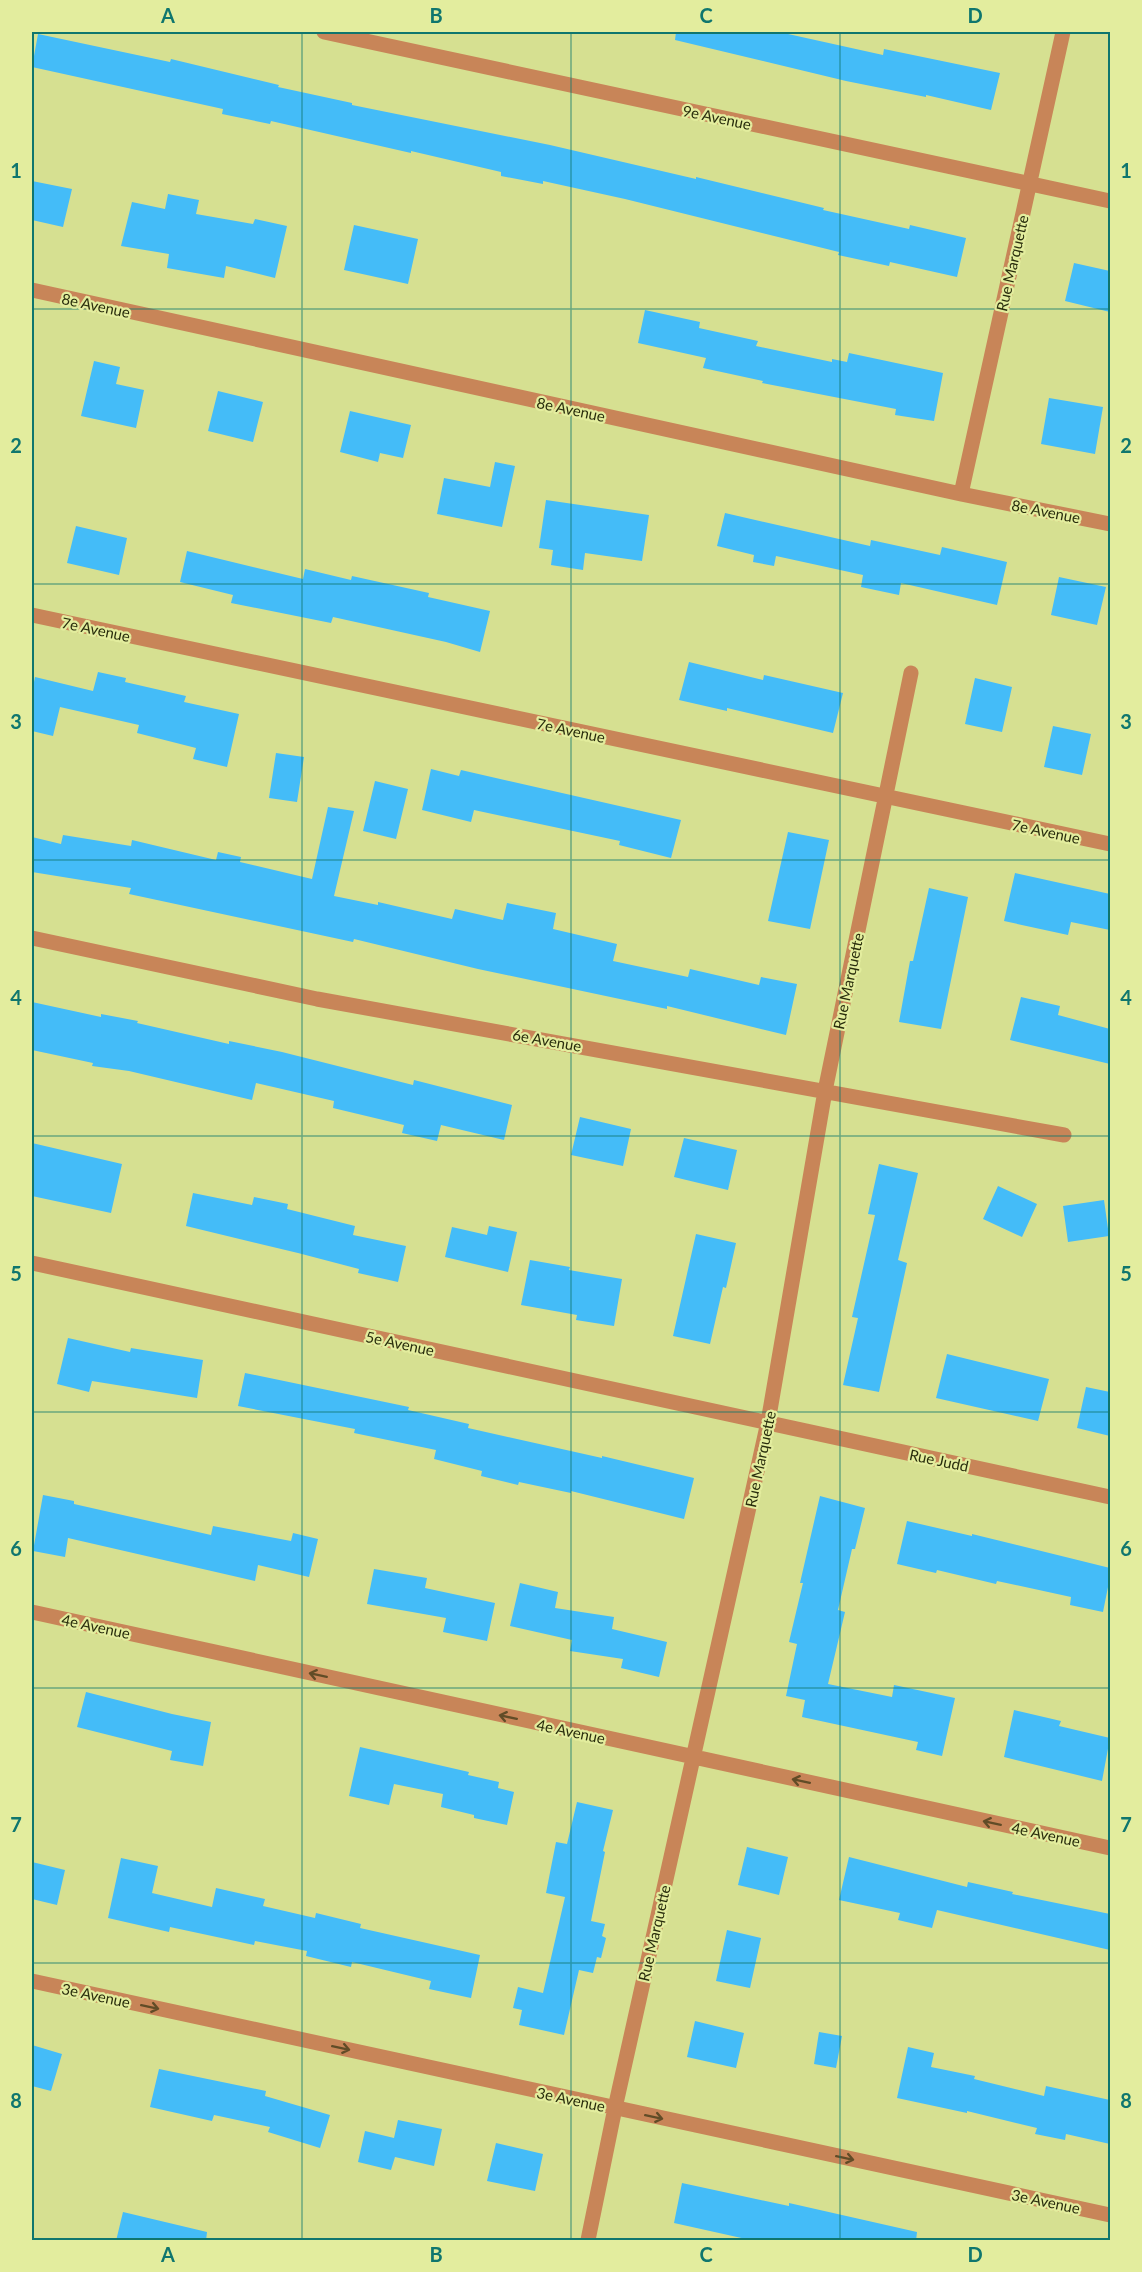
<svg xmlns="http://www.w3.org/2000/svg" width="1142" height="2272" viewBox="0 0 1142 2272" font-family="Lato,sans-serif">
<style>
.building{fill:#44bcf8}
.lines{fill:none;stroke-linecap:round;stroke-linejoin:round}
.street{stroke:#c88558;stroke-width:15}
.oneway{stroke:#614c27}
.grid{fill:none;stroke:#0f766e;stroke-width:1.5;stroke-opacity:0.55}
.labels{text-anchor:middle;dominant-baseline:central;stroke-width:4.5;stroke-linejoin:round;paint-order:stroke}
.street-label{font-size:15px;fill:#2a2e0d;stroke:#e3ed9e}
.neatline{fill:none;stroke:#0f766e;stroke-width:2}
.grid-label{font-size:20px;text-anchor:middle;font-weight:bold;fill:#0f766e}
</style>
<rect width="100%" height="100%" fill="#d6e091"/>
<!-- building -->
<path class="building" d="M 676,32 L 779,32 L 883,55 L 884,49 L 1000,73 L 991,110 L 926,95 L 926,97 L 846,81 L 675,40 Z
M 38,34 L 170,62 L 171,59 L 279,85 L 278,87 L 352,103 L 352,105 L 550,145 L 696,179 L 696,177 L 824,208 L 823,210 L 909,229 L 910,225 L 966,238 L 957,277 L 890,262 L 889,266 L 838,255 L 839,252 L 625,199 L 543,181 L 543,184 L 501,176 L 501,172 L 411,151 L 411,153 L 271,121 L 270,124 L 222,114 L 223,109 L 32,67 Z
M 32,181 L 72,189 L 63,227 L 32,220 Z
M 168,194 L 199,200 L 196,214 L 253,224 L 255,219 L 287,226 L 275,278 L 226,266 L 224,278 L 167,268 L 169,254 L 121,246 L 132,202 L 165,209 Z
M 354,225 L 418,239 L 408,284 L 344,270 Z
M 1074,263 L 1110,271 L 1110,312 L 1065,301 Z
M 645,310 L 700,322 L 699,328 L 758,341 L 756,346 L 832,362 L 832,359 L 847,362 L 849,353 L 943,373 L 934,421 L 895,415 L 896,409 L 762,383 L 763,381 L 703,368 L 706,358 L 638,343 Z
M 94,361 L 120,367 L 116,384 L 144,390 L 136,428 L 81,416 Z
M 218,391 L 263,402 L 253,442 L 208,431 Z
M 1049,398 L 1103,407 L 1095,454 L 1041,444 Z
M 350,411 L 411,425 L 403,458 L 380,453 L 378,462 L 340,452 Z
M 495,462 L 515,466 L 502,527 L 437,514 L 444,478 L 490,487 Z
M 546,500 L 649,515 L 642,561 L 585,553 L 583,570 L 551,565 L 553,550 L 539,548 Z
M 725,513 L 870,546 L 871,540 L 940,555 L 942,547 L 1007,562 L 997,605 L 901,583 L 899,595 L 861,587 L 863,575 L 776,556 L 774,566 L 753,562 L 754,555 L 717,546 Z
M 76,526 L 127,538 L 119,575 L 67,563 Z
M 187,551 L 303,579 L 305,569 L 351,580 L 352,576 L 429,593 L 428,597 L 490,611 L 480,652 L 446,642 L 333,617 L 331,623 L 231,603 L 233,595 L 180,582 Z
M 1059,577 L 1106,587 L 1097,625 L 1051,615 Z
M 689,662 L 763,680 L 764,675 L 843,693 L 833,733 L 727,708 L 727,711 L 679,700 Z
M 98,672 L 126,678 L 125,682 L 186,696 L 184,702 L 239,714 L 227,767 L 193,759 L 196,748 L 137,733 L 139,725 L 60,707 L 53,736 L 32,731 L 32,692 L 35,677 L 93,691 Z
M 975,678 L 1012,687 L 1002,732 L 965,724 Z
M 1053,726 L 1091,734 L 1082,775 L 1044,767 Z
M 276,753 L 304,757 L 297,802 L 269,798 Z
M 431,769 L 459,776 L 461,770 L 681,820 L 671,858 L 619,845 L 620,841 L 474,810 L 471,822 L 422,810 Z
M 375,781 L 408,789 L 396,839 L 363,831 Z
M 328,807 L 354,811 L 334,896 L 378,905 L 378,902 L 452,919 L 455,909 L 503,920 L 507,903 L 556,913 L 553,929 L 617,944 L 613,961 L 688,977 L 690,969 L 759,985 L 761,977 L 797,984 L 786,1035 L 667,1006 L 667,1009 L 478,969 L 354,939 L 353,942 L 129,894 L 131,888 L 32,872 L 32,837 L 61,844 L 63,835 L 131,846 L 132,840 L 216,860 L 218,852 L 241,857 L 240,862 L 312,879 Z
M 788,832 L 829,840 L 810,929 L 768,921 Z
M 1015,873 L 1110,894 L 1110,930 L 1071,922 L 1068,935 L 1004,921 Z
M 929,888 L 968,897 L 941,1029 L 899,1022 L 910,961 L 913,961 Z
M 1021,997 L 1060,1006 L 1058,1015 L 1110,1029 L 1110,1064 L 1010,1040 Z
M 32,1002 L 101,1017 L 101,1014 L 138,1021 L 137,1023 L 229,1044 L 229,1041 L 282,1052 L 413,1085 L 414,1080 L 512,1105 L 504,1140 L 441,1125 L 437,1141 L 402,1133 L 404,1125 L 333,1108 L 334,1101 L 256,1083 L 252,1100 L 129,1071 L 92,1066 L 93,1063 L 32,1050 Z
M 580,1117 L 631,1129 L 623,1166 L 571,1155 Z
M 684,1138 L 737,1150 L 728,1190 L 674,1177 Z
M 32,1143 L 122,1164 L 111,1213 L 32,1196 Z
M 879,1164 L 918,1173 L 898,1260 L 907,1263 L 879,1392 L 843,1385 L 858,1318 L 852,1317 L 875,1215 L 868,1214 Z
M 998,1186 L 1037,1204 L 1022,1237 L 983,1219 Z
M 193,1193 L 252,1205 L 254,1197 L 288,1204 L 287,1209 L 355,1226 L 353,1235 L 406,1246 L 398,1282 L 358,1273 L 359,1269 L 298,1253 L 186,1226 Z
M 1104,1200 L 1109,1236 L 1068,1242 L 1063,1206 Z
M 489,1226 L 517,1232 L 508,1272 L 445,1257 L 452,1227 L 487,1235 Z
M 696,1234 L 736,1243 L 726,1288 L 723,1287 L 710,1344 L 673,1336 Z
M 530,1260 L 570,1267 L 569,1270 L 622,1279 L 614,1326 L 576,1320 L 577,1315 L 521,1305 Z
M 68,1338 L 130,1352 L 131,1348 L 203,1360 L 197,1398 L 92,1381 L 89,1392 L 57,1384 Z
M 947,1354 L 1049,1379 L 1038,1421 L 936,1398 Z
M 245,1373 L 409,1407 L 408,1410 L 469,1424 L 468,1428 L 602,1458 L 602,1456 L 694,1478 L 684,1519 L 571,1491 L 571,1493 L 519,1482 L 518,1485 L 481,1476 L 482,1471 L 434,1459 L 436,1450 L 354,1433 L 355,1429 L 238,1406 Z
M 1086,1387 L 1110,1392 L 1110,1436 L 1077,1428 Z
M 43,1495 L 74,1501 L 74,1504 L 211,1535 L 213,1526 L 291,1541 L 293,1533 L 318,1539 L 309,1577 L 258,1565 L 255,1581 L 68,1538 L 65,1557 L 33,1551 Z
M 820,1496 L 865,1508 L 855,1549 L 852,1549 L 838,1610 L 845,1612 L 828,1684 L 892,1697 L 894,1685 L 955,1698 L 942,1756 L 916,1750 L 918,1742 L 802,1717 L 805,1700 L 786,1696 L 797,1644 L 789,1642 L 803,1583 L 800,1583 Z
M 907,1521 L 972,1536 L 972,1534 L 1110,1568 L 1110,1577 L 1103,1612 L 1070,1605 L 1071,1597 L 997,1581 L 996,1584 L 937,1570 L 936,1573 L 897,1564 Z
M 374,1569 L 427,1578 L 425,1588 L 495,1603 L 487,1641 L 443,1632 L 446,1618 L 367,1604 Z
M 520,1583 L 558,1592 L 555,1608 L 614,1617 L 612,1629 L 667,1642 L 659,1677 L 621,1668 L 623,1659 L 570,1651 L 572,1640 L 510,1626 Z
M 86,1692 L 172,1714 L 211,1722 L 203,1766 L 170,1760 L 172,1751 L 77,1727 Z
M 1014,1710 L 1061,1721 L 1059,1726 L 1110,1738 L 1102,1781 L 1004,1757 Z
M 360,1747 L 469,1772 L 468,1775 L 499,1782 L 498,1788 L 514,1792 L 507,1825 L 474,1818 L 474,1815 L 441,1807 L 443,1794 L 394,1784 L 389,1805 L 349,1796 Z
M 577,1802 L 613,1810 L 603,1851 L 605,1852 L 591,1921 L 605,1924 L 602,1936 L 606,1938 L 601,1958 L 597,1957 L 593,1973 L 579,1970 L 564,2035 L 519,2025 L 522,2010 L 513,2008 L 518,1987 L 543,1993 L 565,1897 L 546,1893 L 556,1842 L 567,1844 Z
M 747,1847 L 788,1857 L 779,1895 L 738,1885 Z
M 849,1857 L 967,1887 L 968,1882 L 1013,1892 L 1012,1894 L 1110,1914 L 1110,1950 L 937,1910 L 932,1928 L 898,1920 L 900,1913 L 839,1900 Z
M 121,1858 L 158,1866 L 152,1893 L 212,1907 L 216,1888 L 265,1899 L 263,1906 L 315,1918 L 316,1913 L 361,1924 L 360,1928 L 480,1955 L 471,1998 L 429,1989 L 431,1981 L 352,1962 L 351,1967 L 306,1956 L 307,1951 L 255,1941 L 254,1945 L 170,1927 L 169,1932 L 108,1918 Z
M 32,1862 L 65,1870 L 57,1905 L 32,1899 Z
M 727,1930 L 761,1938 L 750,1988 L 716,1981 Z
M 695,2021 L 744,2033 L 736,2068 L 687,2057 Z
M 819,2032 L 842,2036 L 836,2068 L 814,2064 Z
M 32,2045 L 62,2054 L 51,2091 L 32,2086 Z
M 908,2047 L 934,2053 L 931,2067 L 975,2076 L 974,2079 L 1044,2096 L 1046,2086 L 1110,2100 L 1110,2144 L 1066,2134 L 1065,2140 L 1035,2134 L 1037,2128 L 967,2111 L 967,2113 L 897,2098 Z
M 159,2069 L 266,2091 L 265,2096 L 330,2115 L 320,2148 L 268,2132 L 270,2127 L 214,2115 L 212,2121 L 150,2107 Z
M 398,2120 L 442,2129 L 434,2166 L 395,2157 L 391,2170 L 358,2162 L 365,2131 L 394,2138 Z
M 496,2143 L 543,2154 L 535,2191 L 487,2181 Z
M 682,2183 L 789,2206 L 789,2203 L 917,2232 L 916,2241 L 755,2241 L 674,2223 Z
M 123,2212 L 207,2232 L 206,2241 L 116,2241 Z"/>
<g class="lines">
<!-- street -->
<path class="street" d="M 324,32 L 1110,201
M 32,290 L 961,494 L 1110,524
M 961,494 L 1063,32
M 32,615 L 1110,844
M 32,938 L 317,999 L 1064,1135
M 32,1263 L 1110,1497
M 32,1612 L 1110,1848
M 32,1981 L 1110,2215
M 588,2240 L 615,2108 L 768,1422 L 825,1091 L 911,673"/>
</g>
<!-- one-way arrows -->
<defs><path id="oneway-shaft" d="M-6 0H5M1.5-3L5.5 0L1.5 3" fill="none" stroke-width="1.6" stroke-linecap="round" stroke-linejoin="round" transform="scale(1.5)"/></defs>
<g class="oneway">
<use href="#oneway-shaft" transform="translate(318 1675) rotate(-168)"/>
<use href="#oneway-shaft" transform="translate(508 1717) rotate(-168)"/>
<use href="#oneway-shaft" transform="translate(801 1781) rotate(-168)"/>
<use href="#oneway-shaft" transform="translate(992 1823) rotate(-168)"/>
<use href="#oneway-shaft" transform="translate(150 2007) rotate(12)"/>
<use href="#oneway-shaft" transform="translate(341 2048) rotate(12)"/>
<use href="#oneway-shaft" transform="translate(654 2117) rotate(12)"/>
<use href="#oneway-shaft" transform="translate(845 2158) rotate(12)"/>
</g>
<!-- grid -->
<path class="grid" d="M 302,32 L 302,2240M 571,32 L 571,2240M 840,32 L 840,2240M 32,309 L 1110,309M 32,584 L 1110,584M 32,860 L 1110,860M 32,1136 L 1110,1136M 32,1412 L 1110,1412M 32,1688 L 1110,1688M 32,1963 L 1110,1963"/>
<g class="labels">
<!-- street labels -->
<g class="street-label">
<text transform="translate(717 117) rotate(12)">9e Avenue</text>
<text transform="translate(1012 263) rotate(-77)">Rue Marquette</text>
<text transform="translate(96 305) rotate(12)">8e Avenue</text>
<text transform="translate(571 409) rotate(12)">8e Avenue</text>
<text transform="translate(1046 511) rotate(11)">8e Avenue</text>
<text transform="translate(96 629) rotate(12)">7e Avenue</text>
<text transform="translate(571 730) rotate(12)">7e Avenue</text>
<text transform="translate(1046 831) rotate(12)">7e Avenue</text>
<text transform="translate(848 981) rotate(-78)">Rue Marquette</text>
<text transform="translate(547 1040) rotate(10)">6e Avenue</text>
<text transform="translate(400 1343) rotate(12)">5e Avenue</text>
<text transform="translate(760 1459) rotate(-78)">Rue Marquette</text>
<text transform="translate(939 1460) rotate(12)">Rue Judd</text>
<text transform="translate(96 1626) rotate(12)">4e Avenue</text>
<text transform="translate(571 1731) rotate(12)">4e Avenue</text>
<text transform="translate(1046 1834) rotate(12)">4e Avenue</text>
<text transform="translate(654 1933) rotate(-77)">Rue Marquette</text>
<text transform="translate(96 1995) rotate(12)">3e Avenue</text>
<text transform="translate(571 2099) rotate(12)">3e Avenue</text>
<text transform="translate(1046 2201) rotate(12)">3e Avenue</text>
</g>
</g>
<!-- border -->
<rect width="1142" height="2272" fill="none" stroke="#e3ed9e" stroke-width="66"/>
<rect x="33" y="33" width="1076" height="2206" class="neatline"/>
<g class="grid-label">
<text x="168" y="23">A</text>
<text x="436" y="23">B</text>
<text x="706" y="23">C</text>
<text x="975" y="23">D</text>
<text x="16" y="178">1</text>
<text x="1126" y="178">1</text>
<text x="16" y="453">2</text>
<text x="1126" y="453">2</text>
<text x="16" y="729">3</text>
<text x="1126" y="729">3</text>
<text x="16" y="1005">4</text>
<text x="1126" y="1005">4</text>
<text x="16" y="1281">5</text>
<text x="1126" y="1281">5</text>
<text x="16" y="1556">6</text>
<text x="1126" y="1556">6</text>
<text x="16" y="1832">7</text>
<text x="1126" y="1832">7</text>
<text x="16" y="2108">8</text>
<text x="1126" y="2108">8</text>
<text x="168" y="2262">A</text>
<text x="436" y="2262">B</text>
<text x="706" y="2262">C</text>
<text x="975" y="2262">D</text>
</g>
</svg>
